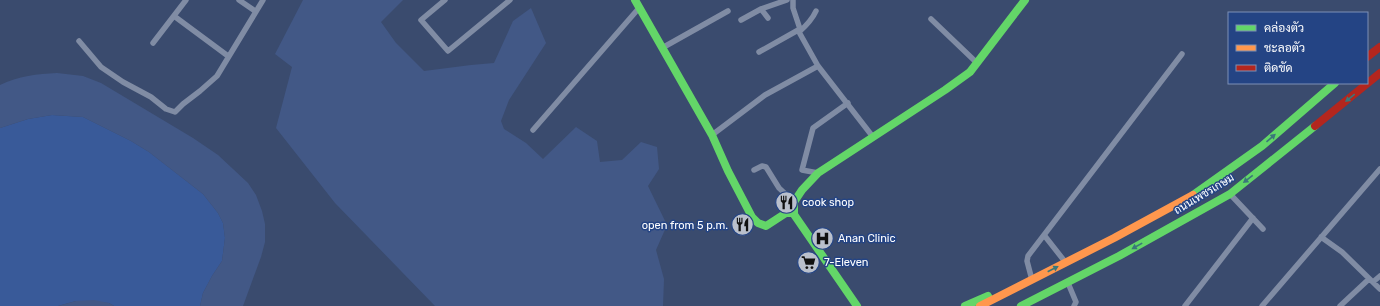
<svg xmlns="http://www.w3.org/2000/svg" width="1380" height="306" viewBox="0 0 1380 306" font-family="Rubik,Sarabun,sans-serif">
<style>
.green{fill:#395a99}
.water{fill:#425886}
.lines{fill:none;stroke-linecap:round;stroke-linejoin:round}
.street{stroke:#808ca4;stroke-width:5.5}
.fast{stroke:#63d668;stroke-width:8}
.slow{stroke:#ff974d;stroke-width:8}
.jam{stroke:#b3261e;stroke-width:8}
.oneway{fill:#3a777a}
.labels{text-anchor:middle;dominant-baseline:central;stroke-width:3;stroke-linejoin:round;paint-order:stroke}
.street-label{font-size:11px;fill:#fff;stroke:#244484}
.poi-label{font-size:11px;fill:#fff;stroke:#244484;text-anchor:start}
</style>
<rect width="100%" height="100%" fill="#3a4b6e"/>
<!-- green -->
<path class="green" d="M 52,115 L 83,117 L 131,141 L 149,152 L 203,194 L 218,213 L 223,223 L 225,238 L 222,261 L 212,276 L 203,293 L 200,306 L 114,306 L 109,303 L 76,301 L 58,306 L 0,306 L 0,128 L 28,119 Z"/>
<!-- water -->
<path class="water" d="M 303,0 L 403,0 L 381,22 L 396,43 L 424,71 L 471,65 L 494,63 L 513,21 L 531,8 L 546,43 L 509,100 L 501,121 L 504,129 L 526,143 L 543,159 L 576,127 L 597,141 L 600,162 L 622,160 L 641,142 L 657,147 L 659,169 L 648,186 L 667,225 L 656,250 L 664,279 L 663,306 L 435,306 L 335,203 L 276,128 L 292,67 L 275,54 Z
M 57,73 L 83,76 L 101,83 L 193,138 L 218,155 L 248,183 L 256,195 L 262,211 L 265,224 L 265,242 L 261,257 L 243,306 L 200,306 L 203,293 L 212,276 L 222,261 L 225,238 L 223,223 L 218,213 L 203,194 L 149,152 L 131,141 L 83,117 L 52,115 L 28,119 L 0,128 L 0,85 C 18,76 38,74 57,73 Z
M 94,300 L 109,303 L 114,306 L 58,306 L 76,301 Z"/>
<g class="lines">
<!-- street -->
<path class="street" d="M 239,0 L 255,11
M 445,0 L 421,20 L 448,51 L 510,0
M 793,0 L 793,8 L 800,29 L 799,32 L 818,66 L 873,137
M 761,9 L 768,18
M 174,16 L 228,56
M 931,19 L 977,63
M 741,20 L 761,9 L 787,0
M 799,32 C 807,25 812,20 816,11
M 79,41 L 101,67 L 123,82 L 151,97 L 166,109 L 175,112 L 183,104 L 200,91 L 217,76 L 263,0
M 153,43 L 186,0
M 662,48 L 728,11
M 759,52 L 800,29
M 533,130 L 639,8
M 712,135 L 765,95 L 818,66
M 754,170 L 762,166 L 766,167 L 779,188 L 794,202
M 818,173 L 802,170 L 813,128 L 848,103
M 1230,194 L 1263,229
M 1044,235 L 1066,263
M 1321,237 L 1342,252 L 1380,289
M 1032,280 L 1027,261 L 1028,256 L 1182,54
M 1373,282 L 1380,276
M 1068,283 L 1076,302 L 1074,306
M 1185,306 L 1253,218
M 1262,306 L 1380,169
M 1340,306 L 1369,279"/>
<!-- fast -->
<path class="fast" d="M 635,0 L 712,135 L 728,171 L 752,217 L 758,223 L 766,226 L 786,213 L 793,213 L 857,306
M 1193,195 L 1262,146 L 1335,83
M 794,213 L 794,202 L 802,190 L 818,173 L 945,90 L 970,72 L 1025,0
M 965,306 L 988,296
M 1021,306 L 1119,256 L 1230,194 L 1315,126"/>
<!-- slow -->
<path class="slow" d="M 980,306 L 1114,238 L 1193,195"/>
<!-- jam -->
<path class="jam" d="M 1367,57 L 1380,47
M 1315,126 L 1380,73"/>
</g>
<!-- one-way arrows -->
<defs><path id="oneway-solid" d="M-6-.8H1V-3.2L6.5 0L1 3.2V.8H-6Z"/></defs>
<g class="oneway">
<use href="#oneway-solid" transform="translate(1350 98) rotate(141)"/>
<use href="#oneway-solid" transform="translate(1271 138) rotate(-41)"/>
<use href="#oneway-solid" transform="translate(1248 179) rotate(142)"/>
<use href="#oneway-solid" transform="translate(1137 246) rotate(151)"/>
<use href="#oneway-solid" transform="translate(1053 269) rotate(-27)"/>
</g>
<!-- icons -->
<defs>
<symbol id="restaurant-disc" viewBox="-11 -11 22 22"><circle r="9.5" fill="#bac0cc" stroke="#244484"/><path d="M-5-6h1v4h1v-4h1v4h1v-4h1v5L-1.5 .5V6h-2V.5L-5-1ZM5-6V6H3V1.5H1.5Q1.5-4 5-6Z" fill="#111"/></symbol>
<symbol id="hospital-disc" viewBox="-11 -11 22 22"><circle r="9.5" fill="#bac0cc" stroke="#244484"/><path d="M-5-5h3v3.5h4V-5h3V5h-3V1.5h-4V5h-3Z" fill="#111"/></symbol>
<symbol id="supermarket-disc" viewBox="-11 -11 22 22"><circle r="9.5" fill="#bac0cc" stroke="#244484"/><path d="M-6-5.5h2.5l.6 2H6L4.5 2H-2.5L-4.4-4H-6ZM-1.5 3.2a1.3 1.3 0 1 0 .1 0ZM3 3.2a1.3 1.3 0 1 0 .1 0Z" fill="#111"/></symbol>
</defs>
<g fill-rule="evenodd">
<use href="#restaurant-disc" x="774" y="190" width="25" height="25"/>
<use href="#restaurant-disc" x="730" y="212" width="25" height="25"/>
<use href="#hospital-disc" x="810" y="226" width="25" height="25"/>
<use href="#supermarket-disc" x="796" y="250" width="25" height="25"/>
</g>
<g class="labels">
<!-- street labels -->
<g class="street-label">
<text transform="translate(1204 194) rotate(-31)">ถนนเพชรเกษม</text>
</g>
<!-- poi labels -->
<g class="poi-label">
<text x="802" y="202">cook shop</text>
<text x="728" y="225" text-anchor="end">open from 5 p.m.</text>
<text x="838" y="238">Anan Clinic</text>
<text x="824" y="262">7-Eleven</text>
</g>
</g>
<!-- legend -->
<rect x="1228" y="12" width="140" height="72" fill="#244484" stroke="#7c8fb5"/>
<rect x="1236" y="25" width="20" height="6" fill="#63d668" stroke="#7c8fb5"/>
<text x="1264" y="32" font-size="12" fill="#ffffff">คล่องตัว</text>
<rect x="1236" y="45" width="20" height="6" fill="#ff974d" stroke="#7c8fb5"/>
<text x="1264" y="52" font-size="12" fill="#ffffff">ชะลอตัว</text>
<rect x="1236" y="65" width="20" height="6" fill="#b3261e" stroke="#7c8fb5"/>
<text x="1264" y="72" font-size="12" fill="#ffffff">ติดขัด</text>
</svg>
